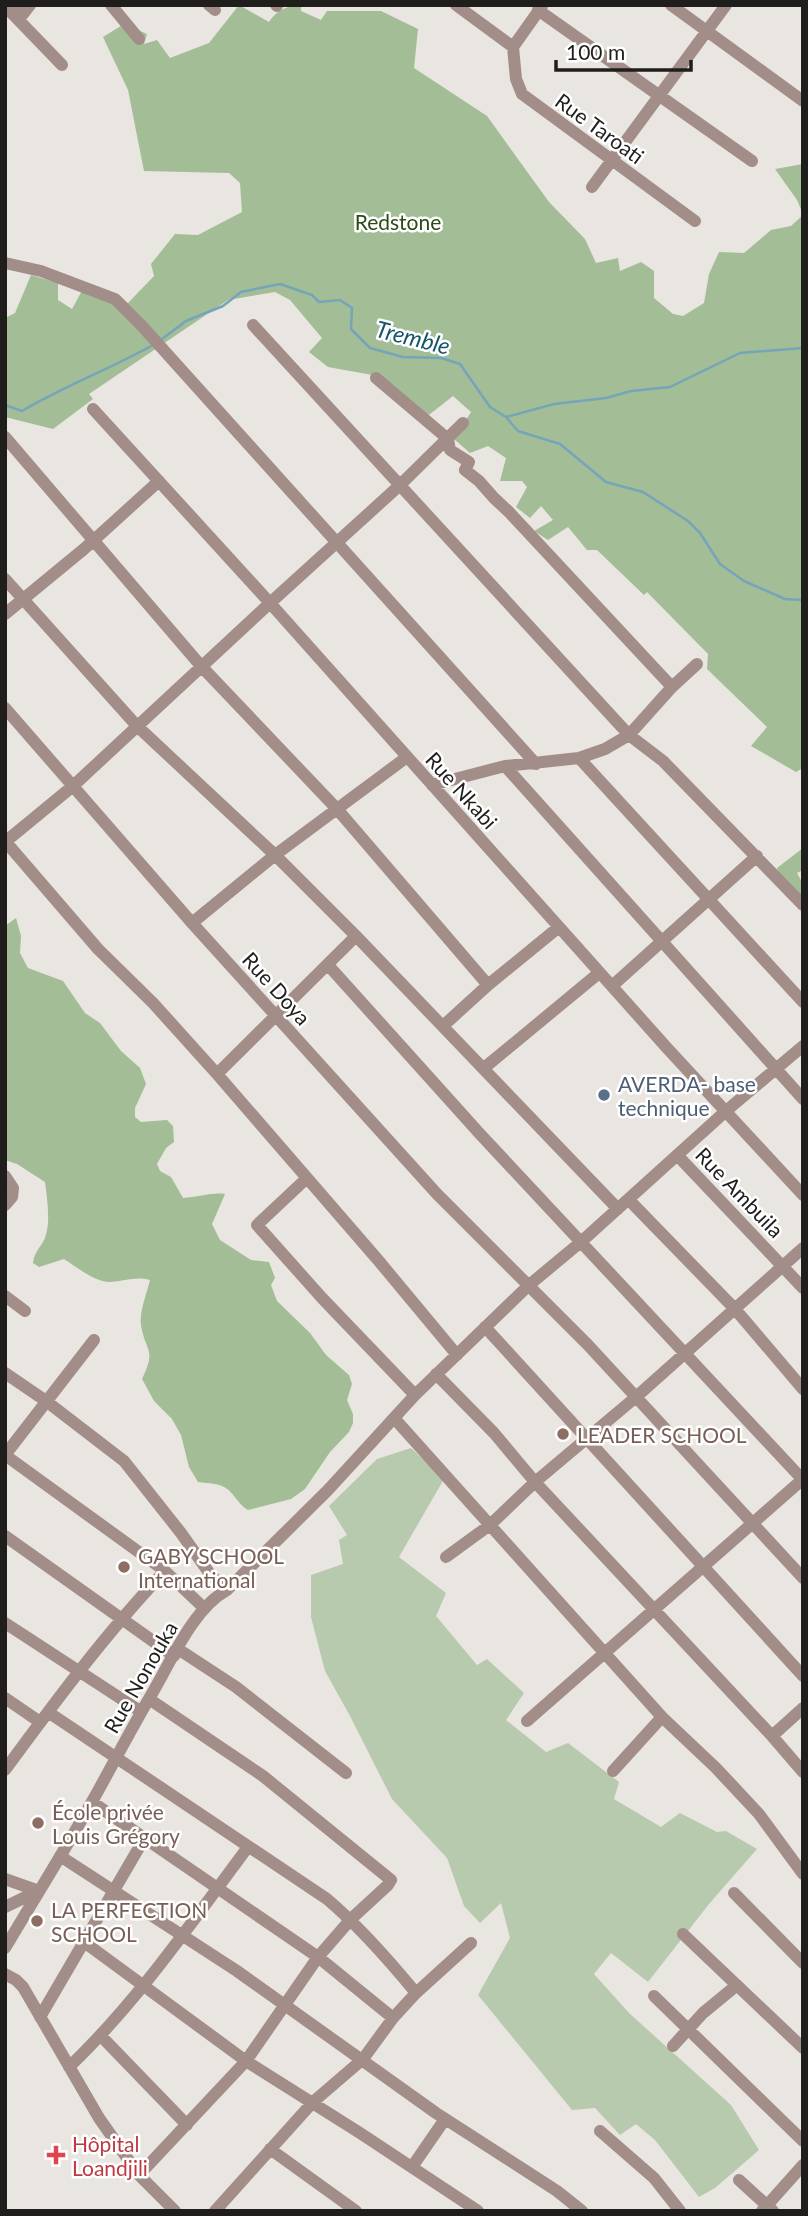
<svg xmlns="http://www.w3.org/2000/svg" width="808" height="2216" viewBox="0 0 808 2216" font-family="Lato,sans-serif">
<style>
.green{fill:#b7caae}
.forest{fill:#a3bd96}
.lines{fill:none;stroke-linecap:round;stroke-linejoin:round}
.stream{stroke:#74a5b9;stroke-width:2.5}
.minor{stroke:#a28d88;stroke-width:12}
.service-dot{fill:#5c6f8a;stroke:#fff;stroke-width:2.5}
.education-dot{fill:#8d6e63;stroke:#fff;stroke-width:2.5}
.health-dot{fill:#e0444e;stroke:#fff;stroke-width:2.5}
.labels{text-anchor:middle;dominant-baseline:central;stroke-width:5;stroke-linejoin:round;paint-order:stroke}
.street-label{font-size:21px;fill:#201e1d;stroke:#fff}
.park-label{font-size:21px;fill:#2a4b15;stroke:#fff}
.service-label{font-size:21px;fill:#4e5e75;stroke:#fff;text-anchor:start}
.education-label{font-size:21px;fill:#785e54;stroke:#fff;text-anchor:start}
.health-label{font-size:21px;fill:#be3a42;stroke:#fff;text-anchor:start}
.water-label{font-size:23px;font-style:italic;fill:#13556b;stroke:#fff}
</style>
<rect width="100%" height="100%" fill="#e9e5e0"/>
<!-- green -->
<path class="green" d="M 411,1448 L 444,1479 L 399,1557 L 446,1593 L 436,1616 L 477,1665 L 487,1659 L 524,1693 L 506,1720 L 546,1752 L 568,1743 L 619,1782 L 614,1799 L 661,1827 L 680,1813 L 717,1832 L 726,1831 L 757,1849 L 709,1904 L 648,1982 L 611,1953 L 594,1974 L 629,2013 L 731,2105 L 759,2150 L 715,2188 L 699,2197 L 655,2140 L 636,2124 L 620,2135 L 595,2108 L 572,2110 L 478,1995 L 510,1938 L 501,1903 L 480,1923 L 464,1906 L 447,1858 L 392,1799 L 350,1716 L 325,1671 L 311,1617 L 311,1575 L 343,1564 L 339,1540 L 347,1535 L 329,1506 L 377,1459 Z"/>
<!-- forest -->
<path class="forest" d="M 239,5 L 269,22 C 277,10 286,6 301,5 L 301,11 L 321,20 L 327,11 L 381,11 L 418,29 L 414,68 L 487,116 L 549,202 L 585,239 L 596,263 L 618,258 L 620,271 L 641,262 L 654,271 L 654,298 L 673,314 L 683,316 L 704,303 L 709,274 L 719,252 L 744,253 L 771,230 L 791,226 L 803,215 L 803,768 L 796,772 L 751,746 L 767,727 L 707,669 L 708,654 L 647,592 L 644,595 L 597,550 L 587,550 L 568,527 L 548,540 L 534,531 L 553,520 L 541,506 L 530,518 L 516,507 L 527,487 L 522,481 L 500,481 L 506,458 L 488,446 L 470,453 L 454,439 L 471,412 L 453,396 L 425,418 L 378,376 L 328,367 L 309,352 L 322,338 L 290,300 L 275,292 L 228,300 L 89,394 L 93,399 L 53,429 L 5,417 L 5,318 L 15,313 L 31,275 L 58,283 L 58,300 L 72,309 L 84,287 L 128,303 L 154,276 L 151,264 L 175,234 L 198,235 L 242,212 L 240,183 L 229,173 L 144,171 L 128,90 L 103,37 L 124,24 L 147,34 L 144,44 L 157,40 L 170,58 L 209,43 Z
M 803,164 L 803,214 L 797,200 L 775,169 Z
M 803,848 L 803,870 L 797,873 L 803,884 L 803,895 L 798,900 L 779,878 L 777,868 Z
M 16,918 L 21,936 L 20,953 L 28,968 L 63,981 L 85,1013 L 100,1023 L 121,1051 L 140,1068 L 146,1084 L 135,1108 L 135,1117 L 141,1122 L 167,1120 L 173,1126 L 174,1142 L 166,1148 L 157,1164 L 160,1171 L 171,1177 L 183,1198 C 198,1197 213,1192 225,1194 L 212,1224 L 220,1240 L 251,1260 L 269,1262 L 275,1278 L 271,1285 L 277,1301 L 310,1333 L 326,1355 L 349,1375 L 352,1384 L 347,1400 L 353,1414 L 353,1423 L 349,1432 L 330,1452 L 305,1489 L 291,1499 L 248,1510 C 237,1504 233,1490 222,1486 C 215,1483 205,1483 198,1482 L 189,1467 L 181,1435 L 172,1419 L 154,1401 L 142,1379 C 157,1349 145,1351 141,1325 C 139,1312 147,1293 150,1280 C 136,1276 124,1281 110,1282 C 94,1282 77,1267 64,1259 L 39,1267 L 33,1263 C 34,1252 41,1247 45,1238 C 51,1221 47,1199 45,1182 L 17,1164 L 5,1160 L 5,926 Z"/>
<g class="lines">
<!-- stream -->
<path class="stream" d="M 162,339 L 186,321 L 223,306 L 241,292 L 280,284 L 312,295 L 319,302 L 340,300 L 352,308 L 351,329 L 370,348 L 403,357 L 441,358 L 460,364 L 490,407 L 506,417 L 554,404 L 606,398 L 631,391 L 670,387 L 740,353 L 803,348
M 5,405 L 22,411 C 64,386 110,369 153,345
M 506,417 L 518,431 L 560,444 L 606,482 L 643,492 L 688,521 L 700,533 L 720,564 L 744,581 L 785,599 L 803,600"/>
<!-- minor -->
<path class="minor" d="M 111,5 L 139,39
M 209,5 L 215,10
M 276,5 L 277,6
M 456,5 L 513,47
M 671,5 L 803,101
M 5,6 L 62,65
M 11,10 L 23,14 L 30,5
M 538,10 L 752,161
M 513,47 L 516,79 L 522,94 L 695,221
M 513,47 L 542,6
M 592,187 L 726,5
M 5,263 L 41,271 L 115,299 L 142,326 L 536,764
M 253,325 L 629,735 L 663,761 L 803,905
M 376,378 L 448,439 L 450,450 L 469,462 L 465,470 L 479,481 L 494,498 L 509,512 L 672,687
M 93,409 L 270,603 L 667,1048 L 803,1195
M 5,437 L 201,666 L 337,809 L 488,985
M 5,579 L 137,726 L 275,855 L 356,936 L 618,1209
M 5,614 L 84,549 L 159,481
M 5,708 L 192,923 L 437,1194 L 588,1345 L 803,1578
M 579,758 L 803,1002
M 505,766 L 803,1099
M 432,785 L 505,766 L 579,758 L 605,749 L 629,735 L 672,687 L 697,664
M 5,841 L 98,949 L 153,1003 L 217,1074 L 378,1260 L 457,1355
M 5,842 L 73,786 L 270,603 L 400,485 L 463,423
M 192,923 L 275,855 L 407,757
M 328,965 L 480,1134 L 803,1480
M 612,986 L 757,856
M 443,1026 L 488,985 L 559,927
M 484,1068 L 599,973
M 217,1074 L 356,936
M 677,1155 L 803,1288
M 5,1176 L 13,1188 L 12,1197 L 5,1205
M 307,1178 L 257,1225 L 322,1298 L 415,1395
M 629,1200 L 735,1309 L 803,1389
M 5,1296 L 25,1311
M 485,1327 L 803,1676
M 5,1373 L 46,1401 L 124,1461 L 181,1533 L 210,1574 L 227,1590
M 436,1374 L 494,1433 L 535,1482 L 772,1736 L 803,1772
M 394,1418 L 662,1717 L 716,1768 L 759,1814 L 803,1874
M 5,1455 L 165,1571 L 204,1608
M 5,1455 L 94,1340
M 5,1536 L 174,1656
M 446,1557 L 490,1525 L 535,1482 L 636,1397 L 803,1248
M 5,1623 L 140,1711
M 178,1649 L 236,1687 L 346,1773
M 5,1698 L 40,1722
M 48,1712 L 327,1899 C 360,1927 388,1959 416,1993
M 527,1721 L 803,1479
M 772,1736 L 803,1708
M 5,1770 C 55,1702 106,1633 165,1571
M 613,1771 L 662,1717
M 92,1802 L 318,1957 L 393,2018
M 60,1856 L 237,1971 L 436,2113 L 557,2191 L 582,2211
M 5,1879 L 39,1891
M 734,1893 L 803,1963
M 5,1907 L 38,1891
M 683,1934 L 803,2048
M 84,1942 L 246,2061 L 360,2133 L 478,2211
M 5,1948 C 34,1899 65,1850 93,1800 C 112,1766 130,1731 150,1697 C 170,1664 192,1609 227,1590 L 328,1490 L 415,1395 L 528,1286 L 582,1241 L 726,1111 L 803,1046
M 5,1974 L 16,1980 L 23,1987 L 99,2118 L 139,2175 L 175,2211
M 654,1996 L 803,2141
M 40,2017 L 144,1839
M 101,2036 L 187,2125
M 673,2046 L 703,2013 L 737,1985
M 69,2067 C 138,2001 191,1923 248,1847
M 600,2131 L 654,2178 L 680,2211
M 270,2149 L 356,2211
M 412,2167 L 445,2119
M 139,2175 L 246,2061 L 318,1957 L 351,1919 L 388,1885 L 391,1880 L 263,1776 L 149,1699
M 739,2180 L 773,2211
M 215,2211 L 313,2102 L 363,2059 L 393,2018 L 416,1993 L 471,1943
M 762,2211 L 803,2165"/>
</g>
<!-- markers -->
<circle class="service-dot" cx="604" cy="1095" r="7"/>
<g class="education-dot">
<circle cx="563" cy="1434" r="7"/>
<circle cx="124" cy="1567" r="7"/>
<circle cx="38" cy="1823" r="7"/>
<circle cx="37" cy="1921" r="7"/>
</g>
<path class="health-dot" d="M52.5 2144.5h7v7h7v7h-7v7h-7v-7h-7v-7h7z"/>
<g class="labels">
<!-- street labels -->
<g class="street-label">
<text transform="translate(600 128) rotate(36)">Rue Taroati</text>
<text transform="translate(462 790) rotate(48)">Rue Nkabi</text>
<text transform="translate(277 988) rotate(48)">Rue Doya</text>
<text transform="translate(740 1192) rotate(46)">Rue Ambuila</text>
<text transform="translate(140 1677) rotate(-60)">Rue Nonouka</text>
</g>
<!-- park labels -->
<g class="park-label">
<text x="398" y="221">Redstone</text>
</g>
<!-- service labels -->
<g class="service-label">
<text x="618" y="1083">AVERDA- base<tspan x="618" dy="24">technique</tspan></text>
</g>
<!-- education labels -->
<g class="education-label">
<text x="577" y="1434">LEADER SCHOOL</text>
<text x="138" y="1555">GABY SCHOOL<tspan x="138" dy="24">International</tspan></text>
<text x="52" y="1811">École privée<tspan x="52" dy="24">Louis Grégory</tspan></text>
<text x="51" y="1909">LA PERFECTION<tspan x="51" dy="24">SCHOOL</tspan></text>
</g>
<!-- health labels -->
<g class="health-label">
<text x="72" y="2143">Hôpital<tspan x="72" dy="24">Loandjili</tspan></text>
</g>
<!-- water labels -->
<g class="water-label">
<text transform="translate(413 337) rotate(14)">Tremble</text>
</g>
</g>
<!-- border -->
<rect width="808" height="2216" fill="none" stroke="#201e1d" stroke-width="14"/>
<!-- scale -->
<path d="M556 60v10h135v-10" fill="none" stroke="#201e1d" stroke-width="3.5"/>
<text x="566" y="60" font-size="21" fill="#201e1d" stroke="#ffffff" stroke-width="5" paint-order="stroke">100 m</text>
</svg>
